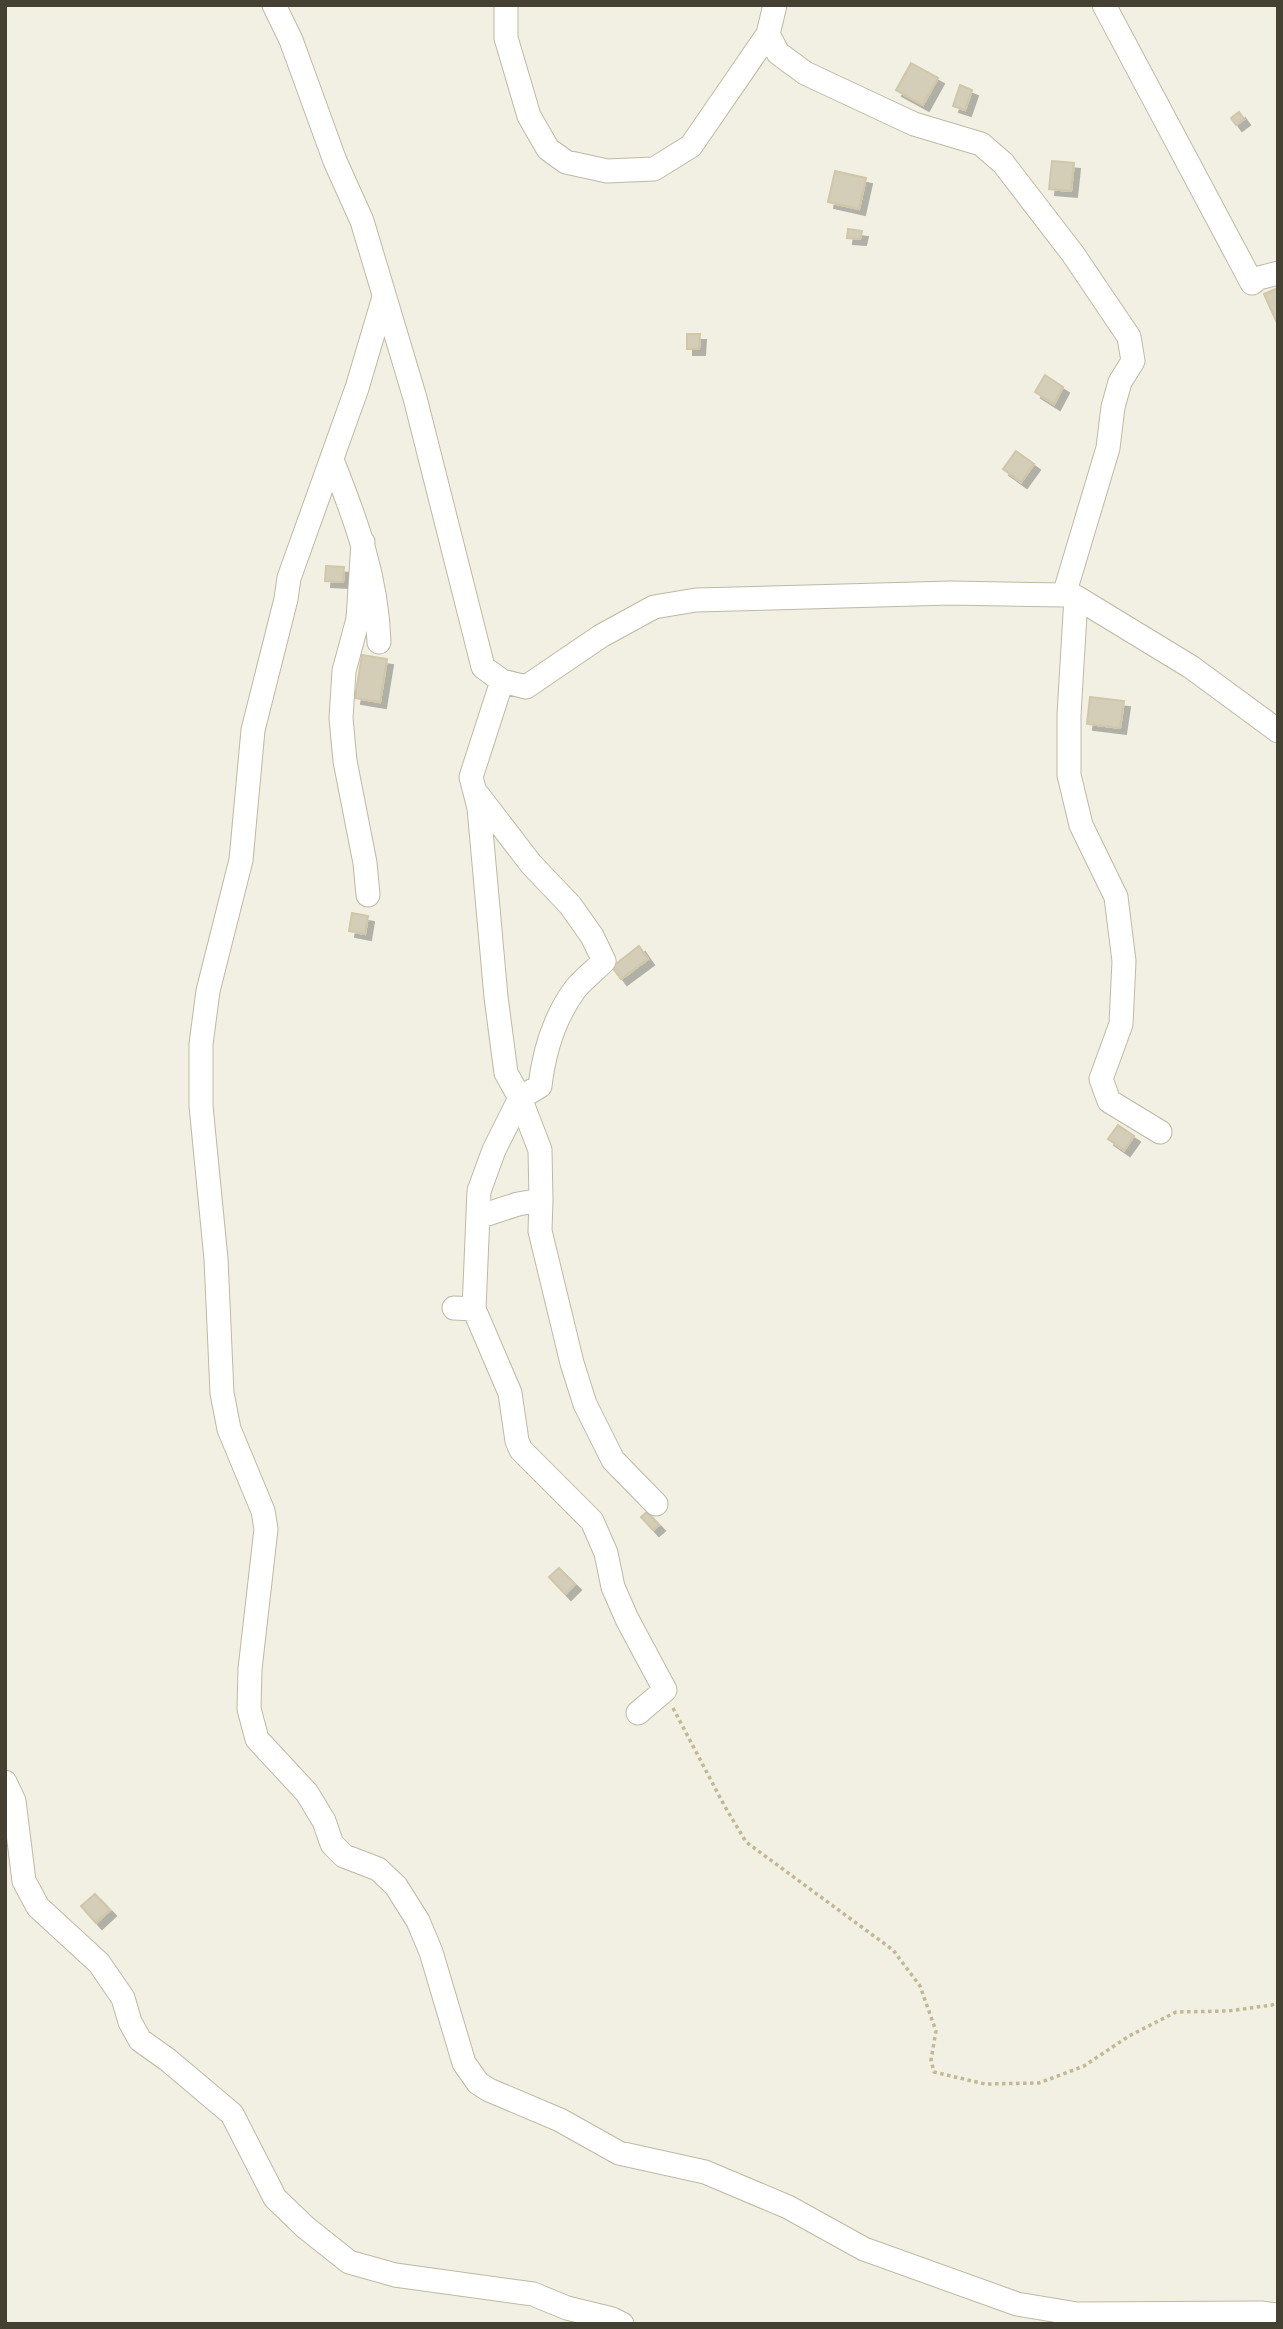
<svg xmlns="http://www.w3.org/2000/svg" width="1283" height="2329" viewBox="0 0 1283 2329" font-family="Poppins,sans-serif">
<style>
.building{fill:#d4cdb7;stroke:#d0c7a9;stroke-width:2;filter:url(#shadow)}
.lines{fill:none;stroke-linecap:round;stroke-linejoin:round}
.minor-casing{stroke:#beb9a4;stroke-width:25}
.path{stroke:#c1b894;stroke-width:3.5;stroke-dasharray:3.5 3.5;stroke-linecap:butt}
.minor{stroke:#fff;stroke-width:23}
</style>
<defs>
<filter id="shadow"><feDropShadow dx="6" dy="6" stdDeviation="0" flood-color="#0004"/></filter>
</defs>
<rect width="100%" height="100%" fill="#f2f0e2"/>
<!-- building -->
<path class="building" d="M 911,63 L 938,78 L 923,105 L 896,90 Z
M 960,85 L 972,90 L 965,110 L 953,106 Z
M 1239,112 L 1244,119 L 1236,125 L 1231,118 Z
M 1052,161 L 1074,163 L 1071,191 L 1049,189 Z
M 835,171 L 866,178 L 859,209 L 828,202 Z
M 848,229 L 862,231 L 860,239 L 847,238 Z
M 1278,288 L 1278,325 L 1264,294 Z
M 687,334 L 700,334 L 699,349 L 687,349 Z
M 1045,375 L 1063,387 L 1054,404 L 1035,392 Z
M 1016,451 L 1034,464 L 1021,482 L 1003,469 Z
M 326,566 L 344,567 L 343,582 L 325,581 Z
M 362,655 L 387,659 L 380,702 L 355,698 Z
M 1090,697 L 1124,701 L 1120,728 L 1087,724 Z
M 352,913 L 368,916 L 365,934 L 349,931 Z
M 639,946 L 648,959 L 621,979 L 612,967 Z
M 1118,1125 L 1134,1136 L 1124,1150 L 1108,1139 Z
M 647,1512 L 659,1525 L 653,1530 L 641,1517 Z
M 559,1568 L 575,1584 L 565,1594 L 549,1577 Z
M 95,1894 L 110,1910 L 96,1923 L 81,1906 Z"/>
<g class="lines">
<defs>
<path id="minor" d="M 274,5 L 291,40 L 335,161 L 362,221 L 415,398 L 483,667 L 502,681 L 526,687 L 601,636 L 654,607 L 696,600 L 951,593 L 1064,595 L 1076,597 L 1191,667 L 1278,731
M 506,5 L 506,38 L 529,116 L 548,149 L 566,162 L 607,171 L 654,169 L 691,146 L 768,34 L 775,5
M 1104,5 L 1252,283 L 1259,278 L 1278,273
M 768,34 L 778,53 L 805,73 L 914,124 L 981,144 L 1003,163 L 1073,254 L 1129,337 L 1133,361 L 1120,382 L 1113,407 L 1108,448 L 1064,595
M 384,297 L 357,388 L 289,578 L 286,599 L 253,730 L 241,860 L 208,991 L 201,1044 L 201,1106 L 216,1259 L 222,1393 L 229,1429 L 263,1511 L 266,1529 L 250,1669 L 249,1709 L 257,1739 L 307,1793 L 324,1821 L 332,1844 L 344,1856 L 378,1869 L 396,1886 L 418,1921 L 431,1952 L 464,2063 L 478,2083 L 489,2090 L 560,2120 L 619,2153 L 705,2172 L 788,2207 L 864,2249 L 1017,2304 L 1077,2314 L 1261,2313 L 1278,2315
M 332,460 C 356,520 377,577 379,642
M 363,542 L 358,619 L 344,671 L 341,718 L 345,761 L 365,863 L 368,895
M 1076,597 L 1069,715 L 1069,775 L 1081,825 L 1116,897 L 1124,961 L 1121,1024 L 1101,1079 L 1109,1101 L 1160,1132
M 541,1200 L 540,1231 L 572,1363 L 585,1404 L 613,1460 L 656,1504
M 478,1217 L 518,1204 L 541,1200 L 540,1150 L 520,1098 L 540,1086 C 544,1052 555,1016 576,988 C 584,979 595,970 604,961 L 592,936 L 570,905 L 531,864 L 478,795
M 454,1308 L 474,1309 L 479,1191 L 494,1150 L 520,1098 L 506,1073 L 496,997 L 479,808 L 471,777 L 502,681
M 474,1309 L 510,1393 L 517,1441 L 521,1450 L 592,1521 L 606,1553 L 613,1587 L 627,1619 L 665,1690 L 638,1713
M 5,1782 L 14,1801 L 24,1881 L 38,1907 L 99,1963 L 123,1998 L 130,2022 L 140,2040 L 168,2060 L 232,2114 L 275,2198 L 305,2227 L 349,2262 L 395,2275 L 533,2294 L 567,2308 L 612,2319 L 622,2324"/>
</defs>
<!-- minor casing -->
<use href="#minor" class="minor-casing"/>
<!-- path -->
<path class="path" d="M 673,1708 L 724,1805 L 746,1842 L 893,1950 L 920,1986 L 936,2031 L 931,2060 L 934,2072 L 985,2084 L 1039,2083 L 1084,2066 L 1129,2036 L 1176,2012 L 1228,2011 L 1272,2005 L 1278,2002"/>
<!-- minor -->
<use href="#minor" class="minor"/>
</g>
<!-- border -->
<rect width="1283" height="2329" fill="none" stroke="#444032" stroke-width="14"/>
</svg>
